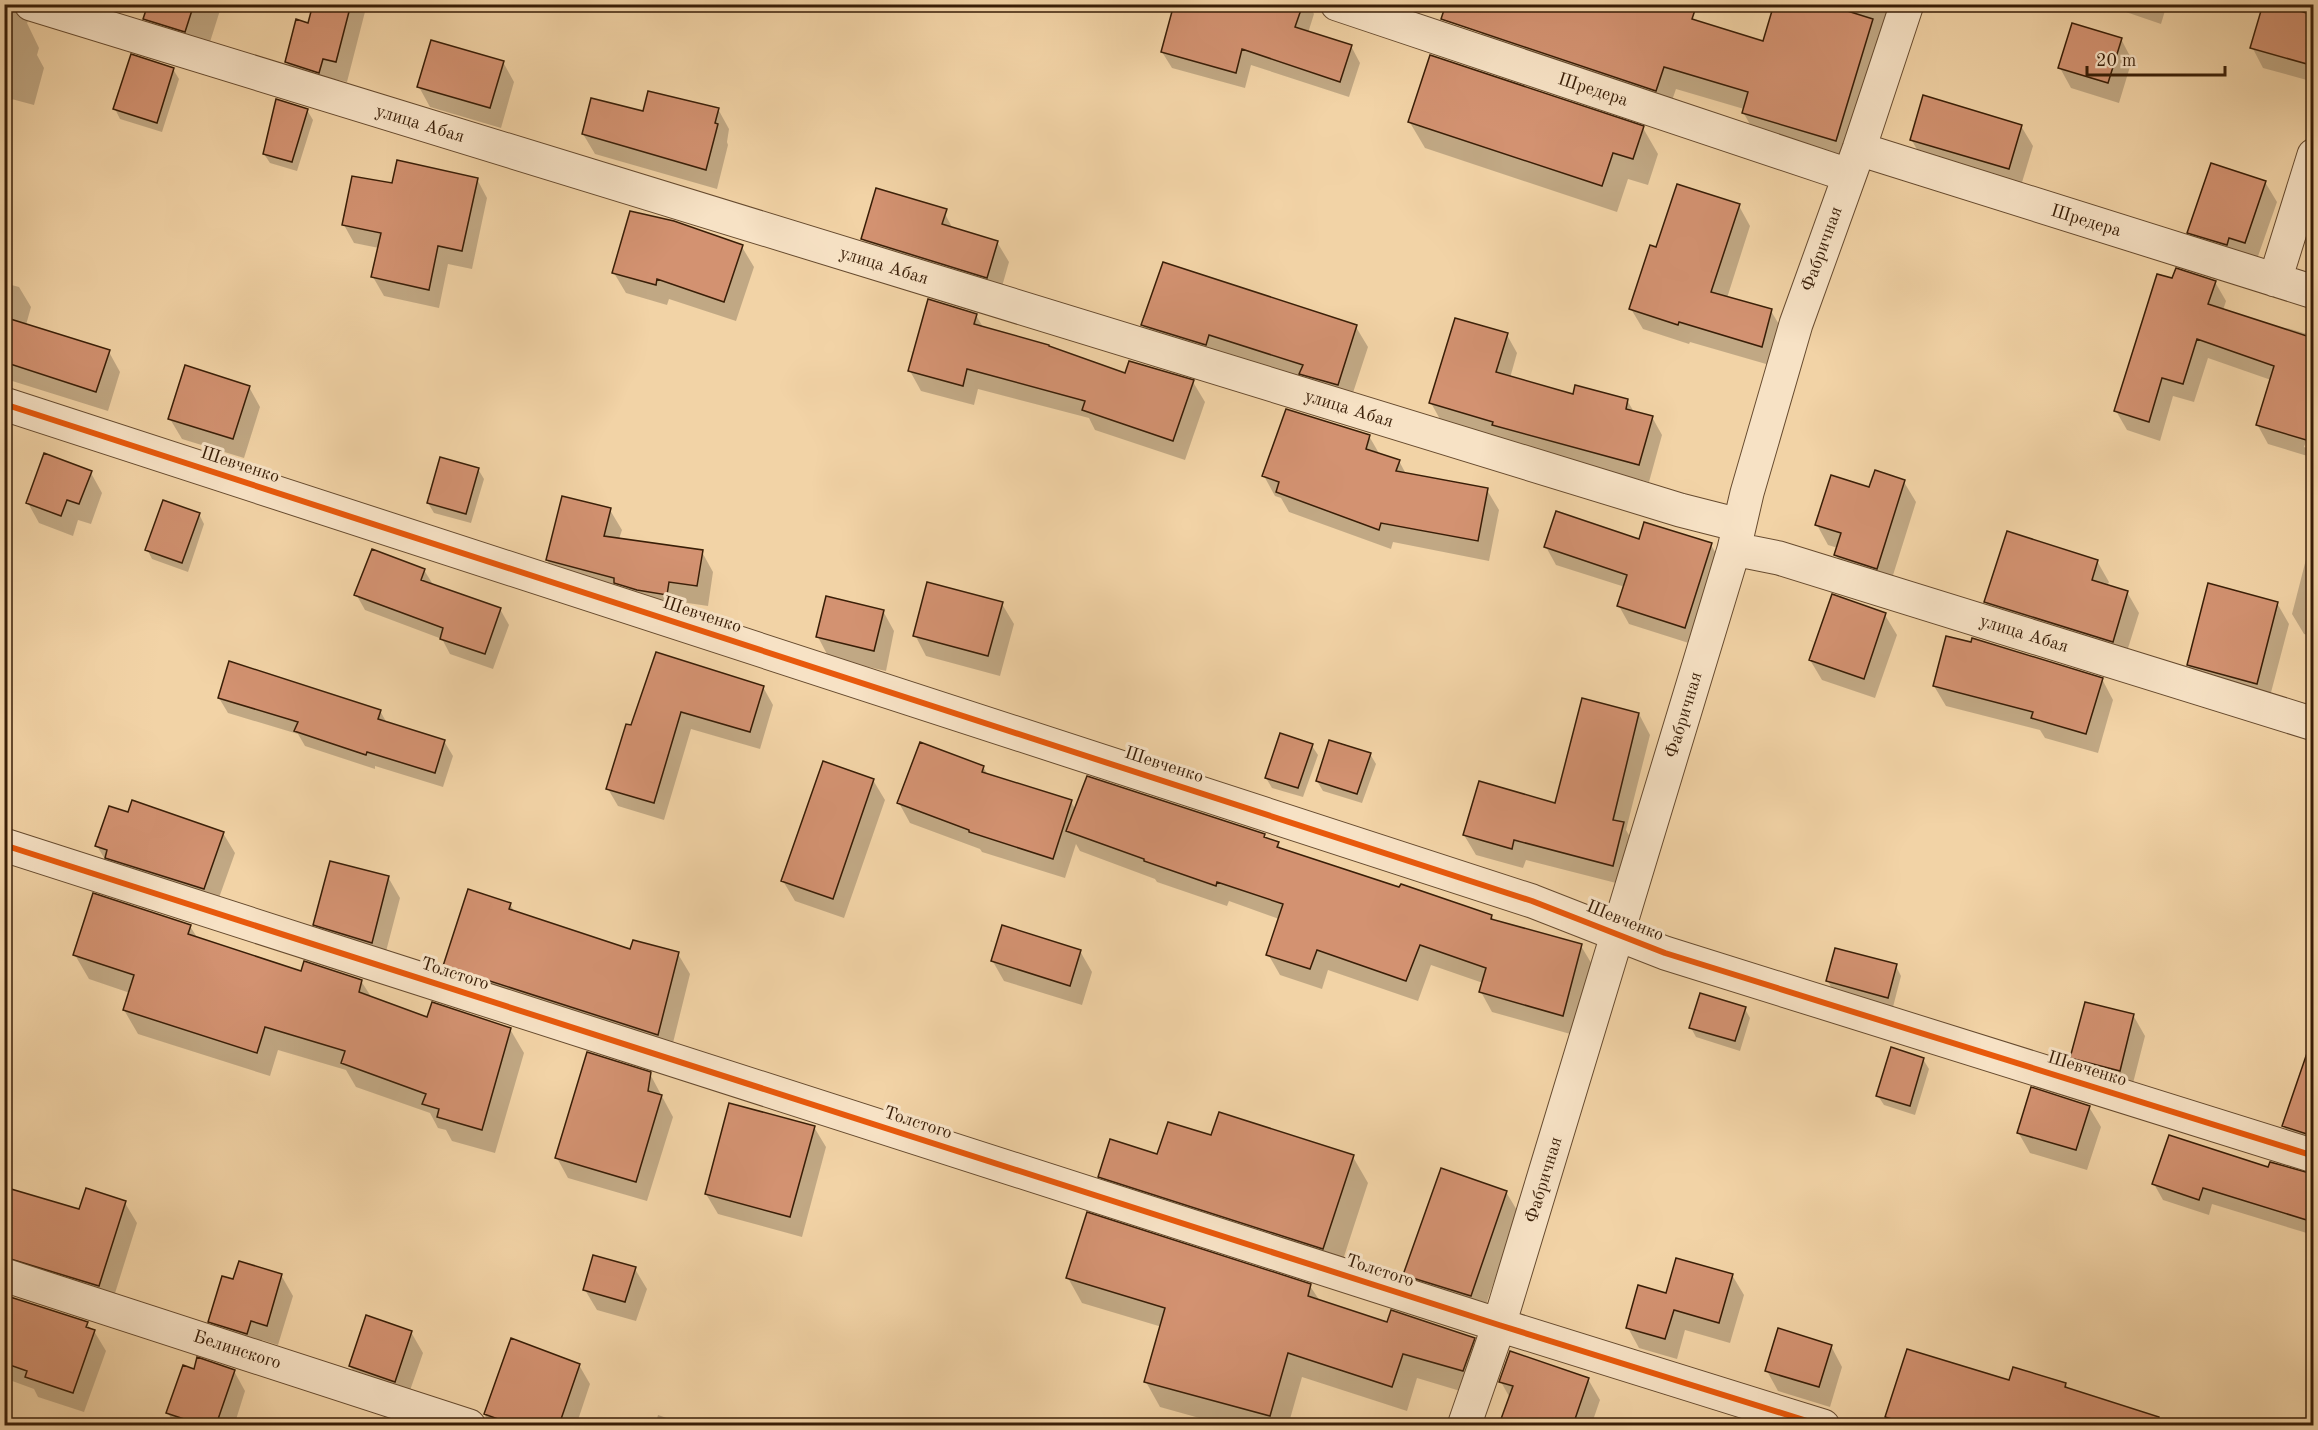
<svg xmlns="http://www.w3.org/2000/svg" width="2318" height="1430" viewBox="0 0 2318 1430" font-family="'Old Standard TT',serif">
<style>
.shadow{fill:#0003}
.building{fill:#d39271;stroke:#391e07;stroke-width:1.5}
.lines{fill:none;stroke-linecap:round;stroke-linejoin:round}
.minor-casing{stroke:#674b2f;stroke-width:35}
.minor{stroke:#f7e2c5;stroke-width:33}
.cycleway-casing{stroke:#f7e2c5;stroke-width:10}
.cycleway{stroke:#e8590c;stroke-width:6}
.labels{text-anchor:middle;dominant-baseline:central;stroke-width:6;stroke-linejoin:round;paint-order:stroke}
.street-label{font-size:18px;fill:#391e07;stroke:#f7e2c5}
</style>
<rect width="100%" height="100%" fill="#f2d3a6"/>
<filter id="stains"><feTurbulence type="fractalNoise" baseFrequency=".00333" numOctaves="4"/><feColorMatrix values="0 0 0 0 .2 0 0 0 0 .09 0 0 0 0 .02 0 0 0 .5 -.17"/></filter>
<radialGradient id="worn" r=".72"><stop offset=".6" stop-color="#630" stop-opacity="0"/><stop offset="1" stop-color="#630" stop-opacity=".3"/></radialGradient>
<!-- shadow -->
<path class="shadow" d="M 4,4 L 54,4 L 32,15 L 27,23 L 39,48 L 37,55 L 44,68 L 34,105 L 4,97 Z
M 150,4 L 222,4 L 210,42 L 156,39 L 145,19 Z
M 315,4 L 367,4 L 347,82 L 334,79 L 330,92 L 299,83 L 287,62 L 309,24 Z
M 1175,4 L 1309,4 L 1314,14 L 1308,33 L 1351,46 L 1360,63 L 1349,97 L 1251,65 L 1245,88 L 1172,68 L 1162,52 Z
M 1829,4 L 1896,4 L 1848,163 L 1756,135 L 1743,112 L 1744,109 L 1676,89 L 1668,112 L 1493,54 L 1480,31 L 1764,43 L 1828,7 Z
M 2119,4 L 2167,4 L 2161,24 L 2123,11 Z
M 2264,4 L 2314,4 L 2314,82 L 2263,68 L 2252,47 Z
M 2121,39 L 2132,60 L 2119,103 L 2071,88 L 2060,68 Z
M 503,62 L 514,82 L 501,128 L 430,107 L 419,87 Z
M 173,69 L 179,79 L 162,132 L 120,119 L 115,109 Z
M 718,109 L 729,129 L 727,142 L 728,145 L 717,189 L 595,154 L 583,134 L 644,113 Z
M 307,110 L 313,120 L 297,171 L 270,163 L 264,154 Z
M 1409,121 L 1643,128 L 1658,154 L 1648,185 L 1628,179 L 1617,212 L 1425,148 Z
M 2021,126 L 2033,146 L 2020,189 L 1923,160 L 1911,139 Z
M 477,179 L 487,198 L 472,269 L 448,264 L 439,308 L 384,296 L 373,277 L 379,248 L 354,243 L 344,225 L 393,185 Z
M 2265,182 L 2277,202 L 2256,262 L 2201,253 L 2189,232 Z
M 1739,206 L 1750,226 L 1727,298 L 1771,311 L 1783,331 L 1773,366 L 1690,342 L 1689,344 L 1643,329 L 1631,309 L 1657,249 Z
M 945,214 L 953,229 L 997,242 L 1009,262 L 999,297 L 875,259 L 863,239 Z
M 742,247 L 754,267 L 736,321 L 669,299 L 667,305 L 626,293 L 614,273 Z
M 2173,280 L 2215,282 L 2226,301 L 2223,310 L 2286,331 L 2287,328 L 2314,336 L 2314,418 L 2304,447 L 2307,448 L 2314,428 L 2314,458 L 2268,444 L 2257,424 L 2271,380 L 2208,358 L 2194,402 L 2173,396 L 2160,441 L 2127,430 L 2116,411 Z
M 4,283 L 19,287 L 31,307 L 26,325 L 109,352 L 120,372 L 108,411 L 9,380 L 4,387 Z
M 976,315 L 984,329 L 1126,374 L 1193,382 L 1205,402 L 1185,460 L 1095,430 L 1089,418 L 978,389 L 974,405 L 921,391 L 910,371 Z
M 1143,325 L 1356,327 L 1368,347 L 1349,405 L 1155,345 Z
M 1507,335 L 1517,353 L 1510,378 L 1574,396 L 1627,400 L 1634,412 L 1652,417 L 1662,435 L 1649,482 L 1504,443 L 1441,421 L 1431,403 Z
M 249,387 L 260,407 L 244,458 L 182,439 L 170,419 Z
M 1369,436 L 1380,455 L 1399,461 L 1406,474 L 1487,490 L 1499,510 L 1489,561 L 1393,542 L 1391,549 L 1289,512 L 1281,498 L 1275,496 L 1264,476 Z
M 478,469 L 484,479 L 471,523 L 434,513 L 428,503 Z
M 91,473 L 102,493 L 91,524 L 78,520 L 73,536 L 39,523 L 28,503 Z
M 1904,482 L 1916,502 L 1889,588 L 1847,575 L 1836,555 L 1838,548 L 1828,545 L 1817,525 L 1870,489 Z
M 610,510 L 622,530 L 619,539 L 702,552 L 713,572 L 708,606 L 681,602 L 678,614 L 559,581 L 547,560 Z
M 199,514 L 204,524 L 188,572 L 152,559 L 147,549 Z
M 2313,532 L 2314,532 L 2314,637 L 2304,634 L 2292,614 Z
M 1640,541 L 1711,545 L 1721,562 L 1695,645 L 1629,624 L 1619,606 L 1625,587 L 1556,565 L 1546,547 Z
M 2097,561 L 2109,582 L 2107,586 L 2127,592 L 2139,613 L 2124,661 L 1997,622 L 1986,602 Z
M 424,570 L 434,586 L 500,609 L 509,625 L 493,669 L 450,654 L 442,639 L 365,610 L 356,594 Z
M 2277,603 L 2289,624 L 2268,704 L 2200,685 L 2188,665 Z
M 1002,604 L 1014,624 L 1000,676 L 926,656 L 915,635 Z
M 883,611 L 894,631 L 886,671 L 829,658 L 818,637 Z
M 1885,615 L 1897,635 L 1875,698 L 1822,680 L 1810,660 Z
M 2102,679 L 2113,700 L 2098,753 L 2045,738 L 2040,730 L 1946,706 L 1934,686 Z
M 763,687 L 773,705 L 760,749 L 691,729 L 664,820 L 618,806 L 608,789 L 632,727 Z
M 219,698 L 380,711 L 387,723 L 444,741 L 453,756 L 443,787 L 375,766 L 375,769 L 305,746 L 298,734 L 228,713 Z
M 1639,714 L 1650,735 L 1626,830 L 1634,844 L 1624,885 L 1526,860 L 1523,868 L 1476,855 L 1464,835 L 1556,804 Z
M 1312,746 L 1318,755 L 1303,797 L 1272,788 L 1266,778 Z
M 1370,754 L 1376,764 L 1362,803 L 1323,791 L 1317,781 Z
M 983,767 L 988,775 L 1071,802 L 1076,810 L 1264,835 L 1267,840 L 1278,843 L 1281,849 L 1400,889 L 1491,916 L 1494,921 L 1581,946 L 1593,966 L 1574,1035 L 1492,1012 L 1481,992 L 1483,983 L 1431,965 L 1418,1001 L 1328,970 L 1322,989 L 1280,975 L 1268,954 L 1279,919 L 1229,901 L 1227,906 L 1157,882 L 1155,879 L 1080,851 L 1076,844 L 1065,878 L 982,852 L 980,849 L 910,823 L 899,803 Z
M 873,780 L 885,800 L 844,918 L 795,901 L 783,881 Z
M 223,833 L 235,853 L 215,909 L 109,866 L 97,846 Z
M 388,877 L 400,898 L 383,963 L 326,945 L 315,924 Z
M 510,904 L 515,913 L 631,951 L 678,954 L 690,974 L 670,1055 L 456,986 L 445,966 Z
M 190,926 L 198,939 L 302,973 L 361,981 L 372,998 L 428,1019 L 510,1029 L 524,1053 L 495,1153 L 452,1141 L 446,1130 L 438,1128 L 430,1113 L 356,1087 L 346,1070 L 278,1050 L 270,1076 L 138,1034 L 124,1010 L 130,993 L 89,979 L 75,955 Z
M 1080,951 L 1092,972 L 1082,1005 L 1004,981 L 992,960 Z
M 1896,966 L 1901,976 L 1893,1007 L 1833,991 L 1828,981 Z
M 1745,1009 L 1750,1018 L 1740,1051 L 1696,1037 L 1691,1028 Z
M 2133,1015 L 2145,1036 L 2131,1091 L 2084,1079 L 2072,1058 Z
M 1923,1059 L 1929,1069 L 1915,1115 L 1884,1105 L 1878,1096 Z
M 650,1074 L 673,1117 L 647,1201 L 568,1178 L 557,1158 Z
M 2300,1076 L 2314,1081 L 2314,1149 L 2293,1143 L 2284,1126 Z
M 2089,1107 L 2101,1127 L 2087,1170 L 2030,1153 L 2018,1132 Z
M 814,1127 L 826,1147 L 802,1237 L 718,1214 L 706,1194 Z
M 1212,1137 L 1353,1157 L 1368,1183 L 1338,1275 L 1115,1203 L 1100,1176 Z
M 2269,1169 L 2314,1176 L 2314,1239 L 2310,1234 L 2212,1204 L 2209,1215 L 2163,1200 L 2154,1184 Z
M 1506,1192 L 1518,1212 L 1482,1316 L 1417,1295 L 1405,1274 Z
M 125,1203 L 137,1223 L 111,1306 L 4,1280 L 4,1214 L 80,1211 Z
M 635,1269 L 647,1289 L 636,1321 L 597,1310 L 585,1290 Z
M 281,1275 L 293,1296 L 278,1345 L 262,1340 L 258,1354 L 221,1342 L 210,1321 L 234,1281 Z
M 1732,1275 L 1744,1295 L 1730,1343 L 1685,1330 L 1677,1359 L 1639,1348 L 1628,1328 L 1667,1295 Z
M 1068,1278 L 1310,1286 L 1320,1301 L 1388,1323 L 1474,1340 L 1488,1365 L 1477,1396 L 1417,1378 L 1407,1411 L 1302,1377 L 1288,1426 L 1228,1426 L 1160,1407 L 1146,1382 L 1162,1327 L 1082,1303 Z
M 4,1296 L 87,1323 L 91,1330 L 94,1331 L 106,1351 L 84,1412 L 38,1397 L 34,1389 L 4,1378 Z
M 411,1332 L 423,1353 L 406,1402 L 362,1386 L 350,1366 Z
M 512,1340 L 579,1365 L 590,1384 L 576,1426 L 489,1426 L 485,1415 Z
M 1831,1346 L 1842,1367 L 1830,1407 L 1778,1391 L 1767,1371 Z
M 234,1371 L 245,1391 L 234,1426 L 175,1426 L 168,1413 Z
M 1588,1379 L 1600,1400 L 1591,1426 L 1507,1426 L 1503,1419 L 1510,1398 L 1501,1382 Z
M 2010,1382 L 2065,1384 L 2069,1390 L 2144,1414 L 2150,1426 L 1892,1426 L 1887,1417 Z
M 658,1415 L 690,1426 L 655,1426 Z"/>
<!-- building -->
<path class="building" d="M 148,4 L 194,4 L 185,32 L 143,19 Z
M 313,4 L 351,4 L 336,62 L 323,59 L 319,73 L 285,62 L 296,19 L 308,23 Z
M 1174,4 L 1303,4 L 1295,27 L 1352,45 L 1340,82 L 1242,49 L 1236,73 L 1161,52 Z
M 1446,4 L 1697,4 L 1692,19 L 1763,41 L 1774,4 L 1825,4 L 1873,19 L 1836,141 L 1742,113 L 1748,92 L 1664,67 L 1656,91 L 1441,19 Z
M 2263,4 L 2277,4 L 2313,15 L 2313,39 L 2307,64 L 2250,48 Z
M 2072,23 L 2122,38 L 2108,83 L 2058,68 Z
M 431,40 L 504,61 L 490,108 L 417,87 Z
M 131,54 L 174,68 L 157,123 L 113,109 Z
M 1430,55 L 1644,126 L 1633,159 L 1613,153 L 1602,186 L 1408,122 Z
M 648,91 L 719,108 L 715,123 L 718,124 L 706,170 L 582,134 L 591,98 L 643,111 Z
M 1923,95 L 2022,125 L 2009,169 L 1910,140 Z
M 276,99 L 308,109 L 292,162 L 263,154 Z
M 397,160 L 478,178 L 462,251 L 438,246 L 429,290 L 371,277 L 381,233 L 342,225 L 352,176 L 392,183 Z
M 2211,163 L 2266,181 L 2245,243 L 2229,238 L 2227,245 L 2187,233 Z
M 1677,184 L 1740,204 L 1711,292 L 1772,309 L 1762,347 L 1679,322 L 1678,325 L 1629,309 L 1650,245 L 1656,247 Z
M 876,188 L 947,209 L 942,224 L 998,241 L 987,278 L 861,239 Z
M 630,211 L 674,221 L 743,245 L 724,302 L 657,279 L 656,285 L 612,273 Z
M 1163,262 L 1357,325 L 1338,385 L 1299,374 L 1303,365 L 1209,335 L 1206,345 L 1141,325 Z
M 2176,268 L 2216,281 L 2208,304 L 2313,338 L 2313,442 L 2256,425 L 2274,366 L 2197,339 L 2183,384 L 2162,378 L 2149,422 L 2114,411 L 2157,274 L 2172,278 Z
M 928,299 L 977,314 L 974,324 L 1049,345 L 1049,346 L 1125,373 L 1129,361 L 1194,380 L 1173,441 L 1082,410 L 1085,401 L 967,369 L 963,386 L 908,371 Z
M 4,317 L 110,350 L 96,392 L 4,362 Z
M 1455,318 L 1508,333 L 1496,372 L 1573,394 L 1575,385 L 1628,399 L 1626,409 L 1653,416 L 1639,465 L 1492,425 L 1493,422 L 1429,403 Z
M 185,365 L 250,386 L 233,439 L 168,419 Z
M 1286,409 L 1370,435 L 1366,449 L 1400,460 L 1396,471 L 1488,488 L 1478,541 L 1381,523 L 1379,530 L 1276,492 L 1279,482 L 1262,476 Z
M 44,453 L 92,471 L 79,504 L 67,500 L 61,516 L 26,503 Z
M 440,457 L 479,468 L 466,514 L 427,503 Z
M 1875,470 L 1905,480 L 1877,569 L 1834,555 L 1841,533 L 1815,525 L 1831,475 L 1869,487 Z
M 562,496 L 611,508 L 604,536 L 703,550 L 697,586 L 669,582 L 667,595 L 637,590 L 614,583 L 614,578 L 546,560 Z
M 163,500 L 200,513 L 182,563 L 145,550 Z
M 1556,511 L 1639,539 L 1644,522 L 1712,543 L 1685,628 L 1617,606 L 1627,575 L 1544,547 Z
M 2007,531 L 2098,560 L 2092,580 L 2128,591 L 2113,642 L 1984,602 Z
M 372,549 L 425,569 L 421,580 L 501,608 L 485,654 L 440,639 L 443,628 L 354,595 Z
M 927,582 L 1003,602 L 988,656 L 913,636 Z
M 2208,583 L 2278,602 L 2257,684 L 2187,665 Z
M 1832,594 L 1886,613 L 1864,679 L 1809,660 Z
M 826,596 L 884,610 L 874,651 L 816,637 Z
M 1946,636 L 1971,642 L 1972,638 L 2103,678 L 2086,734 L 2031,718 L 2033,712 L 1933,686 Z
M 656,652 L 764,686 L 750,732 L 681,712 L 654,803 L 606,789 L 626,724 L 631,725 Z
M 229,661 L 381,710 L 378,719 L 445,740 L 435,773 L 367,752 L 366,755 L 294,731 L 298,722 L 218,698 Z
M 1582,698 L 1639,713 L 1613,820 L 1624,822 L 1613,866 L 1514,840 L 1512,849 L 1463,835 L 1479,781 L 1555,803 Z
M 1280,733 L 1313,744 L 1298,788 L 1265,778 Z
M 1329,740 L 1371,753 L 1357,794 L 1316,781 Z
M 920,742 L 984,766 L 982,772 L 1072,800 L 1053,859 L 969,832 L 969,830 L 897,803 Z
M 823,761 L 874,779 L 833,899 L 781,881 Z
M 1087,776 L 1265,834 L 1264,837 L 1279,842 L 1277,847 L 1399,887 L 1401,884 L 1492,915 L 1491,919 L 1582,944 L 1563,1016 L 1479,992 L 1486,968 L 1420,945 L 1406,981 L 1317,950 L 1310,969 L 1266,955 L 1283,904 L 1217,882 L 1216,886 L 1144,861 L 1144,859 L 1066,831 Z
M 132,800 L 224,832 L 204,889 L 105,858 L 107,850 L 95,846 L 109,806 L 128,812 Z
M 330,861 L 389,876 L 372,943 L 313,925 Z
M 468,889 L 511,903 L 509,909 L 630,949 L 633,940 L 679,952 L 658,1035 L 443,966 Z
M 93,893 L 191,925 L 188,934 L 301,971 L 304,961 L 362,980 L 359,992 L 427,1017 L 432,1002 L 511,1028 L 482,1130 L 437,1117 L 439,1109 L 422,1104 L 426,1094 L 341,1063 L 345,1051 L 265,1027 L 257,1053 L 123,1010 L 134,975 L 73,955 Z
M 1002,925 L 1081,950 L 1070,986 L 991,961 Z
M 1835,948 L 1897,964 L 1888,998 L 1826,981 Z
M 1700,993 L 1746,1007 L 1735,1041 L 1689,1028 Z
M 2085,1002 L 2134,1014 L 2120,1071 L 2070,1058 Z
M 1891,1047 L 1924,1058 L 1910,1106 L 1876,1096 Z
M 587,1052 L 651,1072 L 648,1091 L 662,1095 L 636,1182 L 555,1158 Z
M 2307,1053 L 2313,1054 L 2313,1136 L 2282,1126 Z
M 2031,1087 L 2090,1106 L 2076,1150 L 2017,1133 Z
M 729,1103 L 815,1126 L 790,1217 L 705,1194 Z
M 1219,1112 L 1354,1155 L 1323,1249 L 1098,1177 L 1110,1139 L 1157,1154 L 1168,1122 L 1211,1135 Z
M 2169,1135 L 2268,1167 L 2270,1162 L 2313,1174 L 2313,1222 L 2203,1188 L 2199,1200 L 2152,1184 Z
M 1441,1168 L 1507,1191 L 1471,1296 L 1403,1275 Z
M 86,1188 L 126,1201 L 99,1286 L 4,1257 L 4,1209 L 11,1189 L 79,1209 Z
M 1087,1212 L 1311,1284 L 1308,1296 L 1387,1322 L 1391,1310 L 1475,1338 L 1463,1371 L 1403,1354 L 1392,1387 L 1288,1353 L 1270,1416 L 1144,1382 L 1165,1308 L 1066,1278 Z
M 593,1255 L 636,1267 L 625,1302 L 583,1290 Z
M 1676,1258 L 1733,1274 L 1719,1323 L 1674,1310 L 1665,1339 L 1626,1328 L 1638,1285 L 1666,1293 Z
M 239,1261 L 282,1274 L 267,1326 L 251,1321 L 247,1334 L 208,1322 L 222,1276 L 233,1279 Z
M 4,1295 L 88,1322 L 86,1327 L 95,1330 L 73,1393 L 25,1377 L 27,1371 L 4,1363 Z
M 366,1315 L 412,1331 L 395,1382 L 349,1366 Z
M 1778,1328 L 1832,1345 L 1819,1387 L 1765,1371 Z
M 511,1338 L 580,1364 L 559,1425 L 515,1425 L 484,1414 Z
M 1907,1349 L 2009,1380 L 2013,1367 L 2066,1383 L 2065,1387 L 2159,1417 L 2158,1425 L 1912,1425 L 1885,1417 Z
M 1510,1351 L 1589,1378 L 1573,1425 L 1521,1425 L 1501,1419 L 1513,1386 L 1499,1382 Z
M 197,1357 L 235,1370 L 216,1425 L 202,1425 L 166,1413 L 183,1365 L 194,1369 Z"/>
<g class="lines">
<defs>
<path id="minor" d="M 31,4 L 1680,510 L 1739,525
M 1337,4 L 1848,175
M 1859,149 L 2314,292
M 2275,280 L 2314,155
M 4,404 L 1532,901 L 1665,953 L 2314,1156
M 1734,549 L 1779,558 L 2314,724
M 4,845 L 1499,1325 L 1823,1426
M 4,1275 L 469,1426
M 1464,1426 L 1499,1325 L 1734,549 L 1747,493 L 1796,324 L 1859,149 L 1907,4"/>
</defs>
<!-- minor casing -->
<use href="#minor" class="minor-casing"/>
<!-- minor -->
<use href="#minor" class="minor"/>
<defs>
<path id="cycleway" d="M 4,404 L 1532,901 L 1665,953 L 2314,1156
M 4,845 L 1499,1325 L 1823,1426"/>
</defs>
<!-- cycleway casing -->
<use href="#cycleway" class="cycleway-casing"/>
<!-- cycleway -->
<use href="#cycleway" class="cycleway"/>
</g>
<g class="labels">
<!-- street labels -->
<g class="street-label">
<text transform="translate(1593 90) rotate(18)">Шредера</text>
<text transform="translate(420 124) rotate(17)">улица Абая</text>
<text transform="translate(2086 221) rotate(17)">Шредера</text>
<text transform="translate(1822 249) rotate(-70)">Фабричная</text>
<text transform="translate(884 266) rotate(17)">улица Абая</text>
<text transform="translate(1349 409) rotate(17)">улица Абая</text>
<text transform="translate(240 465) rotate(18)">Шевченко</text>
<text transform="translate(702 615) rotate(18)">Шевченко</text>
<text transform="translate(2024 634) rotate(17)">улица Абая</text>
<text transform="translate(1684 715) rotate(-73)">Фабричная</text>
<text transform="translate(1164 765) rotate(18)">Шевченко</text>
<text transform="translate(1625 921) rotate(22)">Шевченко</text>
<text transform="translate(455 974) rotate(18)">Толстого</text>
<text transform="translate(2087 1069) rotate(17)">Шевченко</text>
<text transform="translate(918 1123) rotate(18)">Толстого</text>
<text transform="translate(1544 1180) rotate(-73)">Фабричная</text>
<text transform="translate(1380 1271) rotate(18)">Толстого</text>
<text transform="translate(237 1350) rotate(18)">Белинского</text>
</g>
</g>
<!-- margin -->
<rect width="2318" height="1430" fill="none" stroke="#f2d3a6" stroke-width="24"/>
<rect x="6" y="6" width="2306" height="1418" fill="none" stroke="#391e07" stroke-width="3"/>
<rect x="12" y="12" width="2294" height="1406" fill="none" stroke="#391e07" stroke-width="1.5"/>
<!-- scale -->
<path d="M2087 66v9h138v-9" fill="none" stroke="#391e07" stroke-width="3"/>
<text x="2096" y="66" font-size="18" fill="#391e07" stroke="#f7e2c5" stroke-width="4.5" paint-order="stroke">20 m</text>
<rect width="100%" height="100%" filter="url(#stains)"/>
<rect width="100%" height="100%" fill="url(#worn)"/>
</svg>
